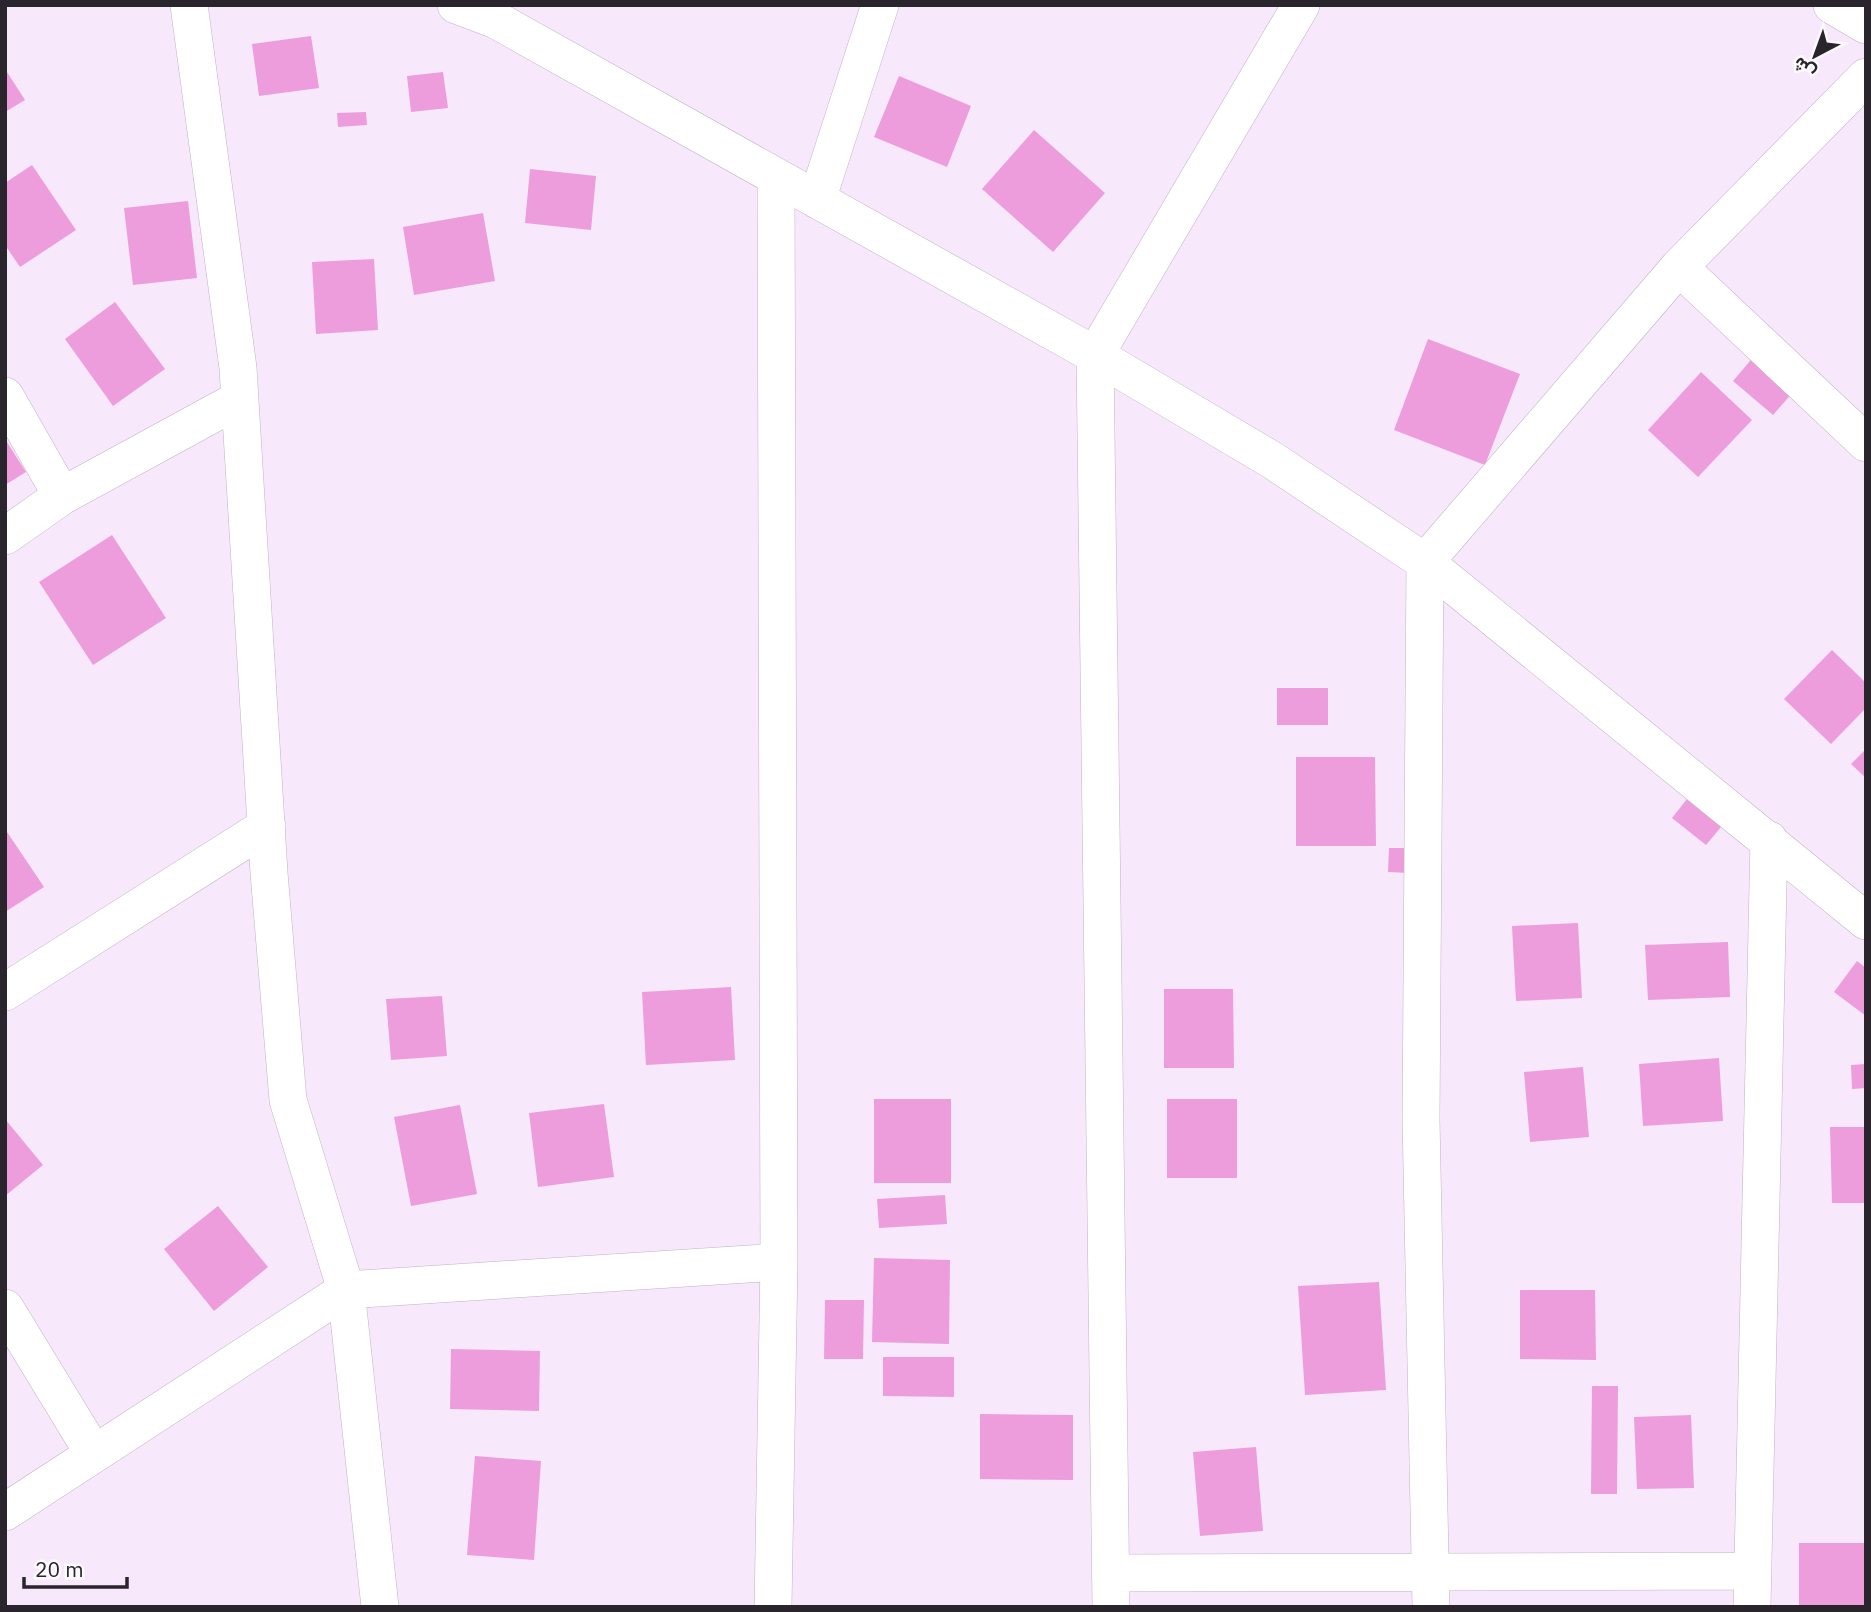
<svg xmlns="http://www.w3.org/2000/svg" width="1871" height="1612" viewBox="0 0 1871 1612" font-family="'IBM Plex Sans',Vazirmatn,sans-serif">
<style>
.building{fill:#ed9ddc}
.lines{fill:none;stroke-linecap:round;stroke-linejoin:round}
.minor-casing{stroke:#c0b2c4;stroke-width:38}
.minor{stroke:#fff;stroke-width:37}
</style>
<rect width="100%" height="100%" fill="#f7e8fb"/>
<!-- building -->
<path class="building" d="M 311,36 L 319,88 L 259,96 L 252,44 Z
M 5,69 L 25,100 L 5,112 Z
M 443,72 L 448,108 L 411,112 L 407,76 Z
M 899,76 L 971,106 L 947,167 L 874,137 Z
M 366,112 L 367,125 L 338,127 L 337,113 Z
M 1034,130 L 1105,193 L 1053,252 L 982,189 Z
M 32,165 L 76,230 L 20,267 L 5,245 L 5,183 Z
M 530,169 L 596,176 L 591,230 L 525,223 Z
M 188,201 L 197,278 L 133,285 L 124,208 Z
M 483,213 L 495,281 L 414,295 L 403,227 Z
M 374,259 L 378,330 L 316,334 L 312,262 Z
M 115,302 L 165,369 L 113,406 L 65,339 Z
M 1428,339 L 1520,374 L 1485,465 L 1394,430 Z
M 1755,355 L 1795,390 L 1773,415 L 1733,381 Z
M 1701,372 L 1752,420 L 1698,477 L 1648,430 Z
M 5,439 L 26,472 L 5,485 Z
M 112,535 L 166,618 L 93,665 L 39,582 Z
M 1832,650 L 1866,683 L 1866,708 L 1831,744 L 1784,699 Z
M 1277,688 L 1328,688 L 1328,725 L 1277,725 Z
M 1866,749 L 1866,778 L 1851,764 Z
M 1296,757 L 1375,757 L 1376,846 L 1296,846 Z
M 1687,799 L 1721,827 L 1706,845 L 1672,818 Z
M 5,829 L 44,887 L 5,912 Z
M 1389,848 L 1409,848 L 1408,873 L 1388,872 Z
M 1578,923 L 1582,998 L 1516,1001 L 1512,926 Z
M 1728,942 L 1730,997 L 1648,1000 L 1645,945 Z
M 1857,961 L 1866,968 L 1866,1016 L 1834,992 Z
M 731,987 L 735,1060 L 646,1065 L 642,992 Z
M 1164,989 L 1233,989 L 1234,1068 L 1164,1068 Z
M 442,996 L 447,1056 L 391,1060 L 386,999 Z
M 1719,1058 L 1723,1121 L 1643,1126 L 1639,1064 Z
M 1866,1064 L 1866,1088 L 1852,1089 L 1851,1065 Z
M 1583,1067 L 1589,1137 L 1530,1142 L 1524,1072 Z
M 874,1099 L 951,1099 L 951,1183 L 874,1183 Z
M 1167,1099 L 1237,1099 L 1237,1178 L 1167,1178 Z
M 604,1104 L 614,1177 L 538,1187 L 529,1113 Z
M 460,1105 L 477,1194 L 411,1206 L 394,1117 Z
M 5,1119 L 43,1165 L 5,1196 Z
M 1830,1127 L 1866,1127 L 1866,1203 L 1832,1203 Z
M 945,1195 L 947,1224 L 879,1228 L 877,1199 Z
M 218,1206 L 268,1267 L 214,1311 L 164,1249 Z
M 874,1258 L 950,1260 L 949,1344 L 872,1342 Z
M 1379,1282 L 1386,1390 L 1305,1395 L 1298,1286 Z
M 1520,1290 L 1595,1290 L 1596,1360 L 1520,1359 Z
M 825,1300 L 864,1300 L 863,1359 L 824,1359 Z
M 451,1349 L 540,1351 L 539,1411 L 450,1409 Z
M 883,1357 L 954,1357 L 954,1397 L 883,1396 Z
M 1592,1386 L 1618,1386 L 1617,1494 L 1591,1494 Z
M 980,1414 L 1073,1415 L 1073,1480 L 980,1479 Z
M 1691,1415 L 1694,1488 L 1637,1489 L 1634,1417 Z
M 1256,1447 L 1263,1531 L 1200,1536 L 1193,1452 Z
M 475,1456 L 541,1461 L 534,1560 L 467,1555 Z
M 1799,1543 L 1866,1543 L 1866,1607 L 1799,1607 Z"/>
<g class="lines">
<defs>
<path id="minor" d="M 189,5 L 238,368 L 269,873 L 288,1100 L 346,1290 L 380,1607
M 456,5 L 496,20 L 1095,355 L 1272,460 L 1425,562 L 1866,921
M 1832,5 L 1866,25
M 817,200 L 880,5
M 1679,267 L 1866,443
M 5,396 L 62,496 L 240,399
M 5,536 L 62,496
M 5,992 L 267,826
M 5,1308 L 94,1454
M 5,1512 L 346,1290 L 779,1262
M 1110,1573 L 1753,1571
M 773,1607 L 779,1262 L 776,178
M 1111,1607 L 1095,355 L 1301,5
M 1431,1607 L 1421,1119 L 1425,562 L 1679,267 L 1866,77
M 1752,1607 L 1769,840"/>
</defs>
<!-- minor casing -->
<use href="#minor" class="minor-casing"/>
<!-- minor -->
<use href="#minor" class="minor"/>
</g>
<!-- border -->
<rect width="1871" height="1612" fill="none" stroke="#2a252c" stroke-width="14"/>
<!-- north arrow -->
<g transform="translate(1815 56) rotate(221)" stroke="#fdfafe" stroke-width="5" paint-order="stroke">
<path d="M0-5L12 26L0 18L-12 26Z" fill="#2a252c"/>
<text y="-10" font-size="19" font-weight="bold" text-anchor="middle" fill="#2a252c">ش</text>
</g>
<!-- scale -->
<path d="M24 1577v10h103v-10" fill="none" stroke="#2a252c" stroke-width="3.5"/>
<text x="35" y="1577" font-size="21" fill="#2a252c" stroke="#fdfafe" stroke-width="5" paint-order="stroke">20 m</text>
</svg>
